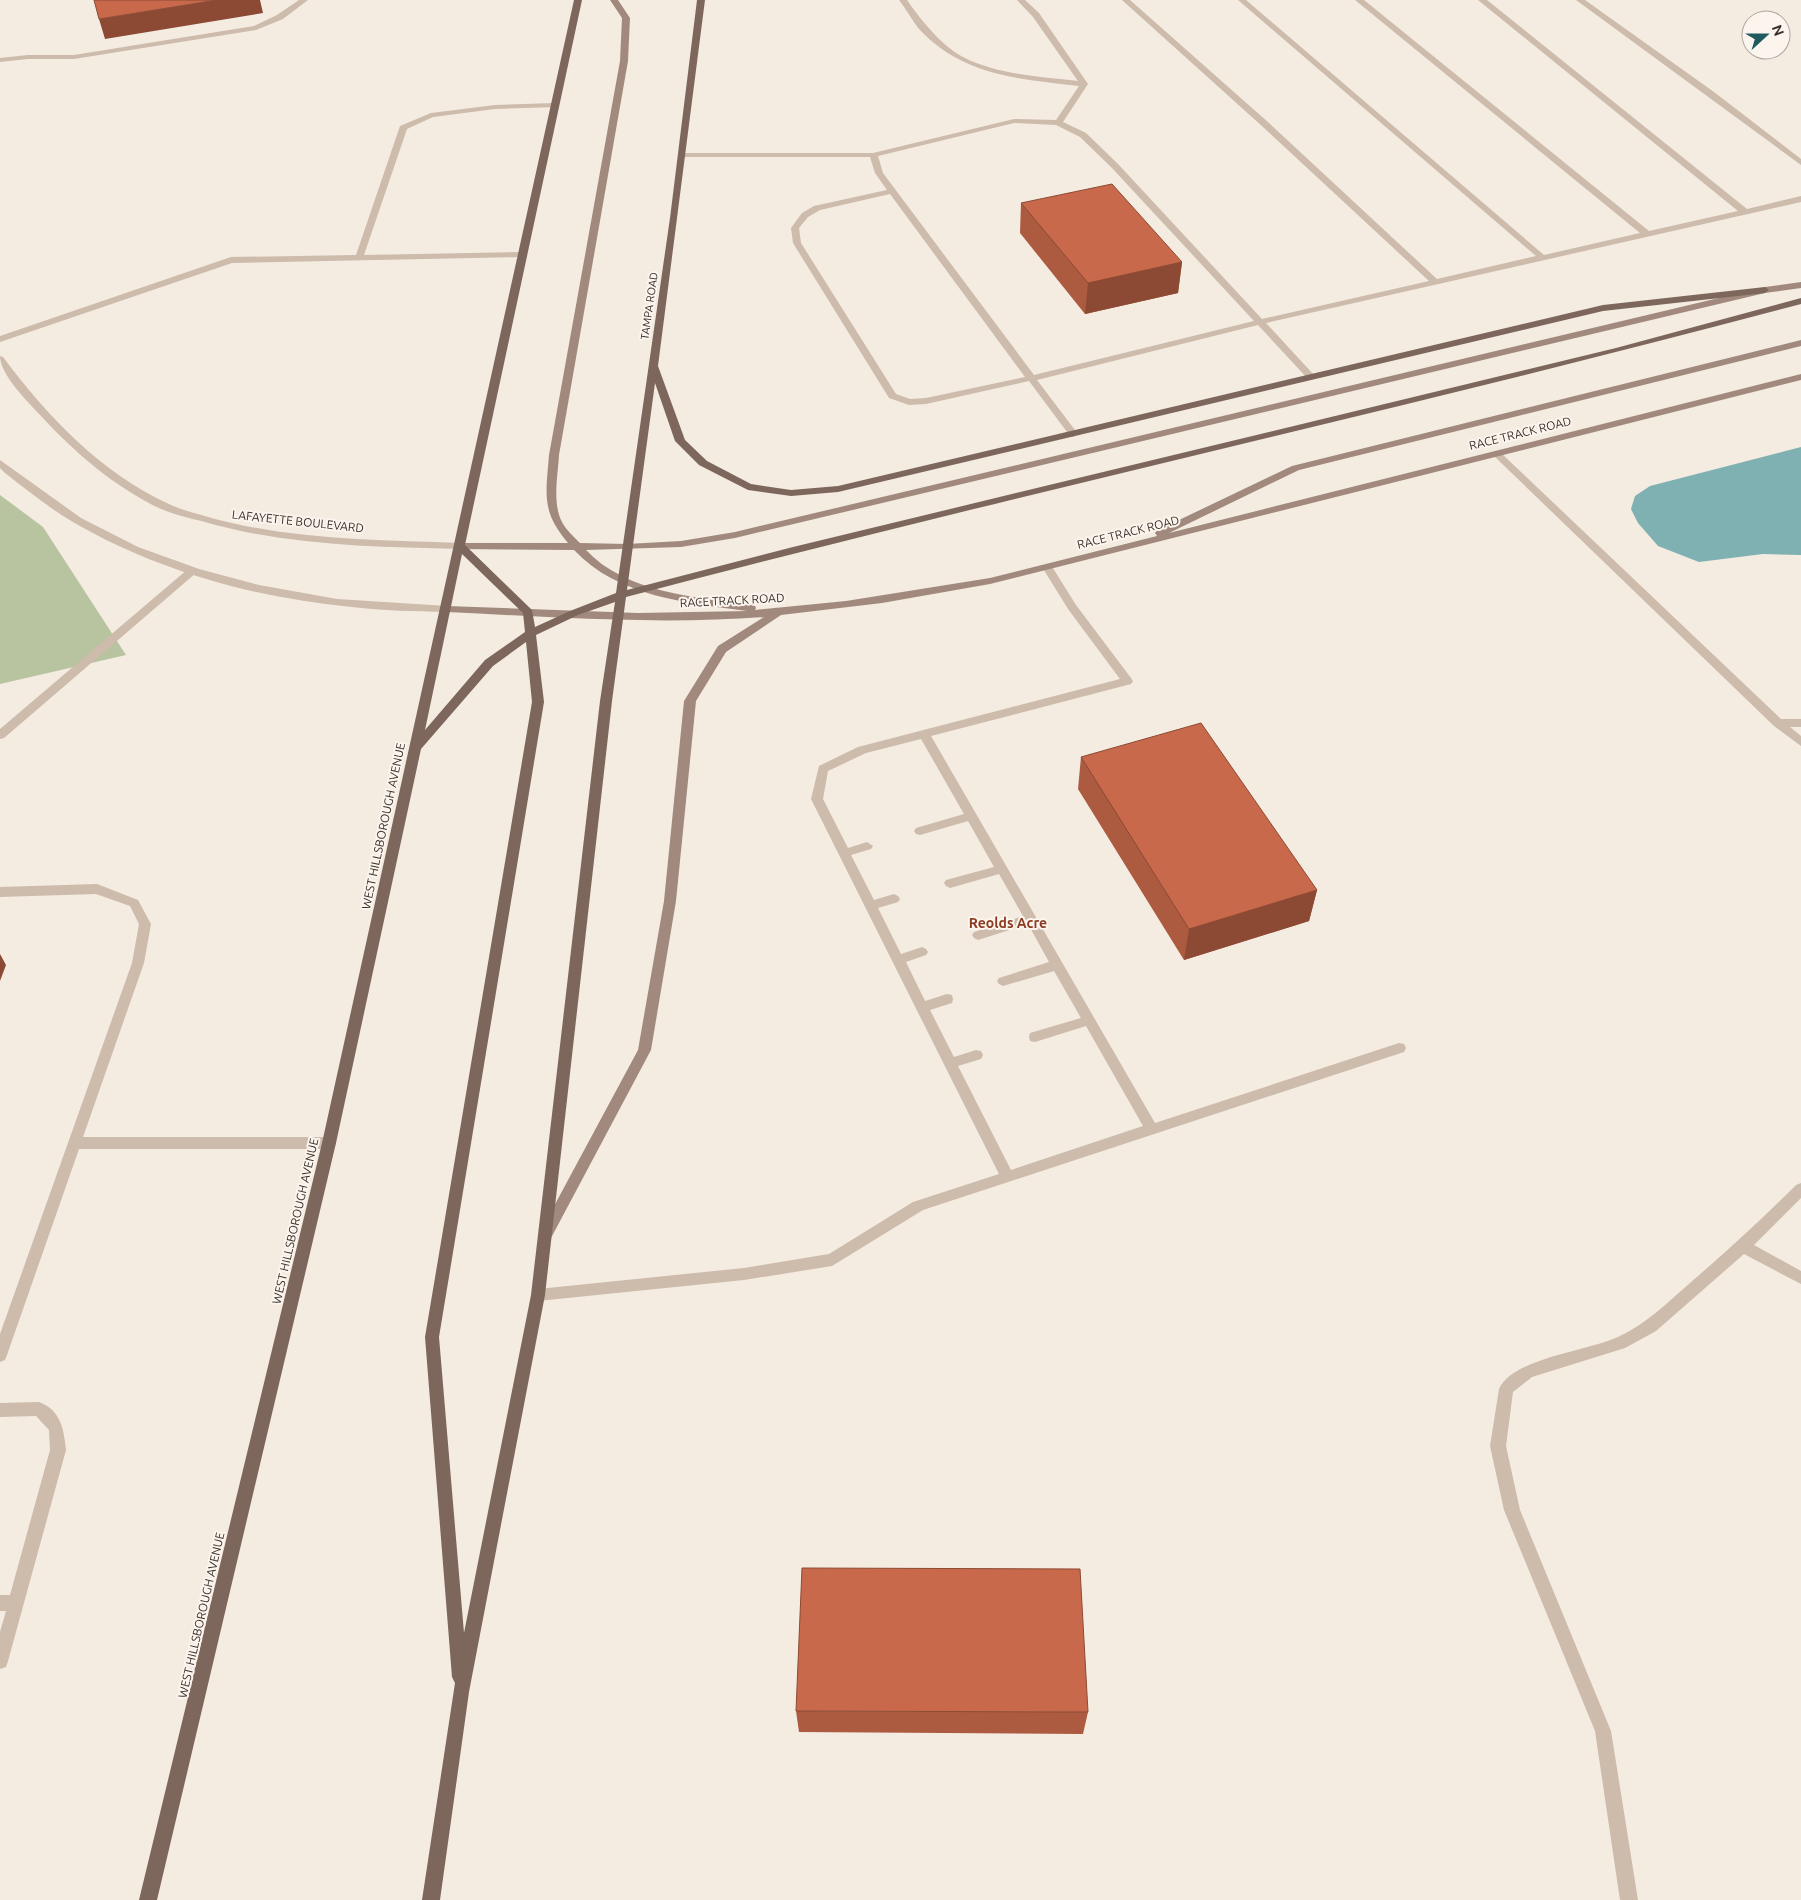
<svg xmlns="http://www.w3.org/2000/svg" width="1801" height="1900" viewBox="0 0 1801 1900" font-family="Ubuntu,sans-serif">
<style>
.green{fill:#b8c4a0}
.water{fill:#7fb0b2}
.lines{fill:none;stroke-linecap:round;stroke-linejoin:round}
.lane{fill:#cdbbac;fill-rule:evenodd}
.street{fill:#cdbbac;fill-rule:evenodd}
.secondary{fill:#a18a7d;fill-rule:evenodd}
.primary{fill:#7d675c;fill-rule:evenodd}
.wall{fill:#ac5a40}
.shaded-wall{fill:#8c4a34}
.building{fill:#c8694b;stroke:#8c4a34}
.labels{text-anchor:middle;dominant-baseline:central;stroke-width:4;stroke-linejoin:round;paint-order:stroke}
.far-street-label{font-size:11px;fill:#3b302b;stroke:#fbf5ee}
.street-label{font-size:12px;fill:#3b302b;stroke:#fbf5ee}
.neighbourhood-label{font-size:14px;font-weight:bold;fill:#8c3b22;stroke:#fbf5ee}
</style>
<rect width="100%" height="100%" fill="#f4ebe1"/>
<!-- green -->
<path class="green" d="M 0,495 L 43,527 L 126,655 L 0,684 Z"/>
<!-- water -->
<path class="water" d="M 1801,447 L 1801,555 L 1763,554 L 1699,562 L 1658,546 L 1638,523 L 1631,509 L 1635,496 L 1650,486 Z"/>
<g class="lines">
<!-- lane -->
<path class="lane" d="M 299,0 L 308,0 L 283,19 L 256,30 L 74,59 L 28,59 L 0,62 L 0,58 L 28,55 L 74,55 L 254,26 L 277,15 Z
M 899,0 L 907,0 C 920,19 942,46 963,57 C 998,75 1039,76 1078,81 L 1033,17 L 1017,0 L 1025,0 L 1039,13 L 1088,84 L 1063,122 L 1086,133 L 1118,164 L 1262,319 L 1429,281 L 1263,127 L 1122,0 L 1130,0 L 1269,123 L 1437,279 L 1536,256 L 1238,0 L 1246,0 L 1544,255 L 1640,233 L 1355,0 L 1364,0 L 1649,231 L 1738,211 L 1478,0 L 1487,0 L 1747,209 L 1801,196 L 1801,202 L 1266,323 L 1314,375 L 1314,379 L 1308,379 L 1258,325 L 1037,380 L 1078,434 L 1073,437 L 1070,436 L 1029,381 L 926,404 L 909,405 L 889,398 L 793,243 L 791,228 L 802,213 L 814,206 L 887,190 L 875,173 L 870,157 L 682,157 L 678,155 L 682,153 L 873,153 L 1014,119 L 1056,120 L 1079,86 C 1019,79 963,76 919,29 C 912,20 906,9 899,0 ZM 1014,123 L 1056,125 L 1080,137 L 1112,168 L 1254,321 L 1034,375 L 883,173 L 878,156 ZM 890,194 L 1025,377 L 926,398 L 910,399 L 896,394 L 801,243 L 799,228 L 808,217 L 820,210 Z
M 1576,0 L 1585,0 L 1714,92 L 1801,159 L 1801,165 Z
M 555,103 L 559,105 L 558,107 L 495,109 L 433,117 L 407,129 L 364,255 L 522,252 L 525,253 L 525,257 L 232,263 L 0,342 L 0,336 L 231,257 L 356,255 L 400,126 L 431,113 L 495,105 Z
M 1497,451 L 1500,452 L 1781,719 L 1801,719 L 1801,727 L 1790,727 L 1801,736 L 1801,746 L 1774,726 L 1494,456 L 1492,454 Z
M 1047,564 L 1051,565 L 1076,605 L 1131,678 L 1133,681 L 1131,684 L 931,736 L 1155,1123 L 1399,1043 L 1404,1044 L 1406,1048 L 1404,1052 L 923,1210 L 832,1266 L 744,1280 L 538,1301 L 533,1299 L 531,1295 L 533,1291 L 538,1289 L 744,1268 L 829,1254 L 913,1202 L 999,1174 L 811,799 L 819,766 L 858,747 L 1120,679 L 1068,609 L 1042,567 ZM 921,739 L 964,814 L 916,828 L 914,831 L 916,834 L 920,835 L 968,821 L 994,867 L 946,880 L 944,883 L 946,886 L 950,888 L 999,874 L 1023,916 L 974,932 L 972,935 L 974,938 L 978,940 L 1028,924 L 1049,962 L 999,978 L 997,981 L 999,984 L 1003,986 L 1054,971 L 1081,1018 L 1030,1033 L 1029,1037 L 1030,1041 L 1035,1042 L 1086,1026 L 1143,1126 L 1011,1170 L 958,1066 L 981,1059 L 983,1055 L 981,1051 L 976,1050 L 954,1057 L 930,1010 L 952,1003 L 953,999 L 952,995 L 947,994 L 925,1001 L 906,962 L 926,955 L 928,952 L 926,949 L 922,947 L 901,954 L 878,908 L 898,902 L 900,899 L 898,896 L 894,894 L 874,900 L 851,855 L 871,849 L 873,846 L 867,842 L 848,848 L 823,799 L 828,771 L 866,753 Z
M 192,568 L 196,569 L 197,571 L 196,573 L 4,738 L 0,739 L 0,729 L 188,569 Z
M 97,884 L 138,900 L 151,924 L 144,963 L 83,1137 L 329,1137 L 334,1139 L 336,1143 L 334,1147 L 329,1149 L 79,1149 L 7,1355 L 5,1360 L 0,1362 L 0,1334 L 132,963 L 139,924 L 130,906 L 96,894 L 0,897 L 0,887 Z
M 1801,1183 L 1801,1198 L 1754,1245 L 1801,1271 L 1801,1284 L 1744,1254 L 1656,1331 L 1625,1348 L 1532,1377 L 1513,1392 L 1506,1446 L 1520,1510 L 1611,1731 L 1638,1900 L 1620,1900 L 1595,1731 L 1504,1510 L 1490,1446 L 1499,1389 C 1513,1358 1588,1351 1618,1337 C 1646,1324 1667,1303 1690,1283 C 1727,1251 1762,1219 1796,1185 Z
M 39,1402 C 61,1410 64,1430 66,1450 L 8,1661 L 6,1667 L 0,1669 L 0,1632 L 6,1611 L 0,1611 L 0,1595 L 10,1595 L 50,1450 L 49,1430 L 36,1416 L 0,1417 L 0,1403 Z"/>
<!-- street -->
<path class="street" d="M 0,356 L 3,357 C 47,416 101,473 169,504 C 181,510 195,513 208,517 C 290,540 376,540 460,543 L 465,546 L 460,549 C 375,547 288,546 205,522 C 190,518 175,515 161,509 C 116,488 75,453 42,417 C 29,403 0,375 0,356 Z
M 0,460 L 81,518 L 138,547 L 199,569 L 259,585 L 337,599 L 447,606 L 452,609 L 447,612 C 415,611 383,611 352,607 C 256,598 157,571 73,522 C 49,508 27,490 5,473 L 0,468 Z"/>
<!-- secondary -->
<path class="secondary" d="M 610,0 L 618,0 L 630,18 L 628,61 L 559,455 C 558,475 552,503 562,522 C 566,530 574,537 580,543 L 627,544 L 681,541 L 735,532 L 1765,287 L 1801,282 L 1801,288 L 1765,293 L 735,538 L 681,547 L 586,550 C 626,593 696,597 751,605 L 755,606 L 756,608 L 755,610 L 846,601 L 990,578 L 1157,536 L 1155,533 L 1156,531 L 1292,466 L 1801,340 L 1801,346 L 1299,470 L 1169,533 L 1801,374 L 1801,380 L 990,584 L 882,603 L 781,615 L 726,652 L 696,701 L 676,901 L 651,1050 L 551,1238 L 546,1240 L 541,1238 L 539,1234 L 638,1050 L 664,901 L 684,701 L 718,646 L 764,617 C 658,625 553,617 447,612 L 442,609 L 447,606 L 638,613 L 747,611 C 688,603 618,597 574,550 L 460,549 L 455,546 L 460,543 L 568,543 C 541,511 546,495 549,455 L 620,61 L 622,18 Z"/>
<!-- primary -->
<path class="primary" d="M 574,0 L 582,0 L 465,545 L 532,610 L 535,627 L 570,611 L 616,593 L 670,218 L 697,0 L 705,0 L 658,366 L 685,440 L 707,461 L 751,484 L 791,490 L 838,486 L 1603,305 L 1765,287 L 1769,290 L 1765,293 L 1603,311 L 838,492 L 791,496 L 748,490 L 699,465 L 675,441 L 655,383 L 627,590 L 793,547 L 1616,348 L 1801,298 L 1801,304 C 1411,408 1016,494 626,597 L 612,701 L 545,1295 L 469,1692 L 440,1900 L 422,1900 L 455,1683 L 452,1677 L 425,1337 L 532,702 L 526,642 L 493,666 L 421,749 L 336,1143 L 157,1900 L 139,1900 L 322,1143 ZM 462,554 L 523,613 L 525,632 L 485,660 L 425,730 ZM 615,602 L 600,701 L 531,1295 L 464,1633 L 439,1337 L 544,702 L 536,635 L 578,615 Z"/>
</g>
<!-- wall -->
<path class="wall" d="M 1021,203 L 1182,262 L 1178,293 L 1085,314 L 1020,233 Z
M 1081,757 L 1317,890 L 1309,921 L 1184,960 L 1078,789 Z
M 796,1711 L 1088,1712 L 1083,1734 L 799,1732 Z"/>
<!-- shaded-wall -->
<path class="shaded-wall" d="M 217,0 L 260,0 L 263,13 L 105,39 L 99,19 Z
M 1182,262 L 1178,293 L 1085,314 L 1088,283 Z
M 1317,890 L 1309,921 L 1184,960 L 1189,929 Z
M 0,954 L 6,965 L 0,981 Z"/>
<!-- building -->
<path class="building" d="M 94,0 L 217,0 L 99,19 Z
M 1112,184 L 1182,262 L 1088,283 L 1021,203 Z
M 1201,723 L 1317,890 L 1189,929 L 1081,757 Z
M 802,1568 L 1080,1569 L 1088,1712 L 796,1711 Z"/>
<g class="labels">
<!-- far-street labels -->
<g class="far-street-label">
<text transform="translate(649 306) rotate(-82)">TAMPA ROAD</text>
</g>
<!-- street labels -->
<g class="street-label">
<text transform="translate(1520 433) rotate(-14)">RACE TRACK ROAD</text>
<text transform="translate(298 521) rotate(6)">LAFAYETTE BOULEVARD</text>
<text transform="translate(1128 532) rotate(-14)">RACE TRACK ROAD</text>
<text transform="translate(732 600) rotate(-3)">RACE TRACK ROAD</text>
<text transform="translate(383 826) rotate(-78)">WEST HILLSBOROUGH AVENUE</text>
<text transform="translate(295 1221) rotate(-77)">WEST HILLSBOROUGH AVENUE</text>
<text transform="translate(201 1615) rotate(-77)">WEST HILLSBOROUGH AVENUE</text>
</g>
<!-- neighbourhood labels -->
<g class="neighbourhood-label">
<text x="1008" y="923">Reolds Acre</text>
</g>
</g>
<!-- north arrow -->
<g transform="translate(1766 35) rotate(69)"><circle r="24" fill="#fbf5ee" stroke="#aea6a0"/>
<path d="M0-4L9 19L0 12L-9 19Z" fill="#1f5a5e"/>
<text y="-8" font-size="14" font-weight="bold" text-anchor="middle" fill="#3b302b">N</text>
</g>
</svg>
